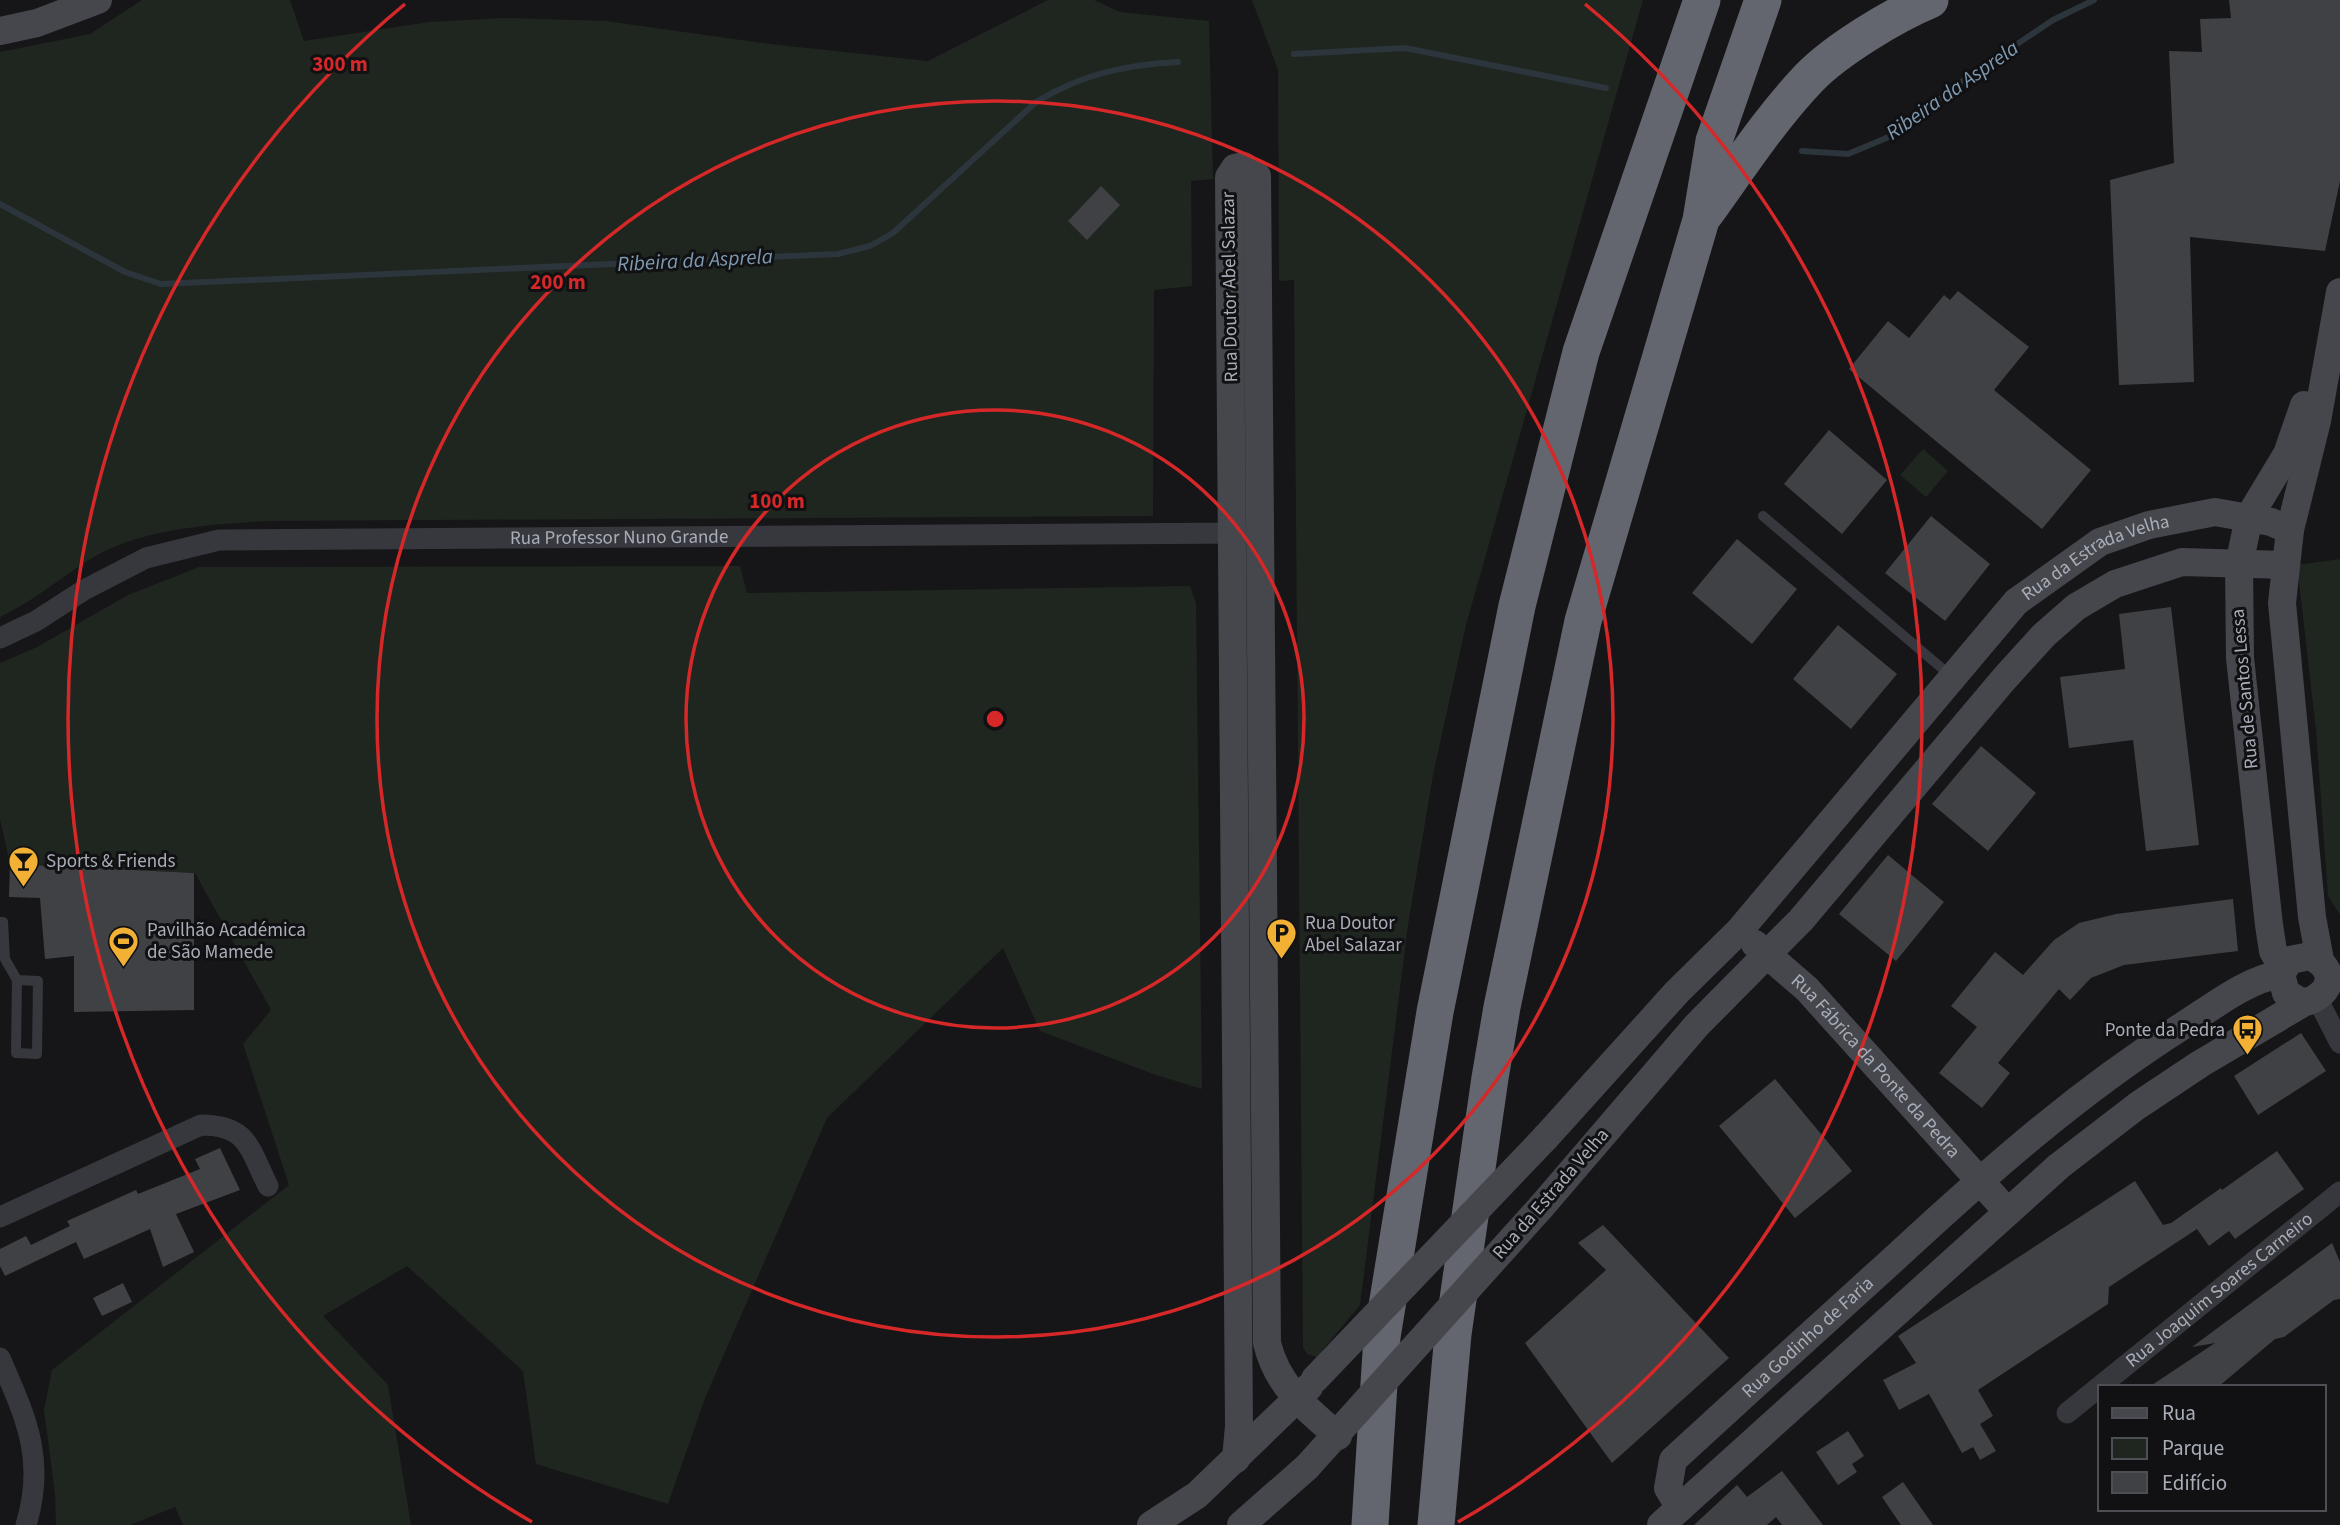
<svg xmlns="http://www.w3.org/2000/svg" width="2340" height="1525" viewBox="0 0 2340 1525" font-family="'Source Sans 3',sans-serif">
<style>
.green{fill:#1e261f}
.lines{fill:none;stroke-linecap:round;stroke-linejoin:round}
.stream{stroke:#2c353c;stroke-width:6}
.building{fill:#404145}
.lane{stroke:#37383d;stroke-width:10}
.street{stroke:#37383d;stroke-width:21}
.secondary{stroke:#45474d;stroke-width:28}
.highway{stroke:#63666e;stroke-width:37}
.secondary-bridge{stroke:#45474d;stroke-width:28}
.ring{fill:none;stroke:#d62828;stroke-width:3.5}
.labels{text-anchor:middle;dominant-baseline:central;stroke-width:6;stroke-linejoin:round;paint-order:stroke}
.street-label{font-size:19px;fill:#a8adb8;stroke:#111113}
.poi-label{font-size:19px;fill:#a8adb8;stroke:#111113;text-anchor:start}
.water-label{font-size:21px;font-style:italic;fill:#7f9bb3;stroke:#111113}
.centre{fill:#d62828;stroke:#111113;stroke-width:3.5}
.ring-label{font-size:21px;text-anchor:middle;font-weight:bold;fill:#d62828;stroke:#111113;stroke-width:6;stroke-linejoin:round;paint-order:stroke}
</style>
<rect width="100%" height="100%" fill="#161618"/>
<!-- green -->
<path class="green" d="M 142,0 L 290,0 L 304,41 L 429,22 L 504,18 L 606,21 L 770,44 L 928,61 L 1048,0 L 1094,0 L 1120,12 L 1209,21 L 1213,179 L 1191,181 L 1192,286 L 1154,290 L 1153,516 L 266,521 C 205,525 140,528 87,561 C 58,580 32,602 0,617 L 0,52 L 90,34 Z
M 1252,0 L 1643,0 L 1466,625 L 1433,775 L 1408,925 L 1360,1305 L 1317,1357 L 1307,1354 L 1303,1347 L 1294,280 L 1279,281 L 1278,70 Z
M 1923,449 L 1948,471 L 1926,497 L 1900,475 Z
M 2340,559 L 2340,915 L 2328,896 L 2316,730 L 2297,565 Z
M 740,566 L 747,593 L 1190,586 L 1196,604 L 1202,1089 L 1156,1075 L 1040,1031 L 1003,948 L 827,1118 L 705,1398 L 668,1504 L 536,1464 L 523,1371 L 407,1266 L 323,1316 L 388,1385 L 411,1525 L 183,1525 L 175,1507 L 130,1525 L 56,1525 L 55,1494 L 44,1410 L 52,1370 L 289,1185 L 243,1044 L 271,1010 L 195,873 L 10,864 L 0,819 L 0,663 L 37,647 L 128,595 L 199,567 Z"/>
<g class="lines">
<!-- stream -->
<path class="stream" d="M 1294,54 L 1405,48 L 1606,88
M 1802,151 L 1848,154 L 1896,134 L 1965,79 L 2053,20 L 2094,0
M 0,204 L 125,272 L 161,284 L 838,254 L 870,246 L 893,233 L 1036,102 C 1082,74 1125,65 1178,62"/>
</g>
<!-- building -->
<path class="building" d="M 2229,0 L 2340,0 L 2340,181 L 2325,251 L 2190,237 L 2194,382 L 2119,385 L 2110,180 L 2174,163 L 2169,51 L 2202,52 L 2200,19 L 2231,18 Z
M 1101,186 L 1120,205 L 1087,240 L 1068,221 Z
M 1958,291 L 2029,347 L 1994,390 L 2091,470 L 2042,529 L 1849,369 L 1888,321 L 1909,338 L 1944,295 L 1950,300 Z
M 1829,430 L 1887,480 L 1842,534 L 1784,484 Z
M 1931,516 L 1990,564 L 1945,621 L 1885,573 Z
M 1737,539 L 1797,589 L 1752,644 L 1692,593 Z
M 2171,607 L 2199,845 L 2146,851 L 2133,740 L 2069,748 L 2060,677 L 2125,669 L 2119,614 Z
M 1838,625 L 1897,674 L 1851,729 L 1793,679 Z
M 1981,746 L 2036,793 L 1988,851 L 1932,804 Z
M 1888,855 L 1944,902 L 1896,961 L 1839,914 Z
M 10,864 L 194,873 L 194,1010 L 74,1012 L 74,956 L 45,959 L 40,898 L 9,897 Z
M 2233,899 L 2238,951 L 2124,965 L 2091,978 L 2070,1000 L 2059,989 L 1998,1063 L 2010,1073 L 1982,1108 L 1939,1073 L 1977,1027 L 1951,1006 L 1995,952 L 2023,975 L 2054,940 L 2079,923 L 2116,914 Z
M 2301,1033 L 2326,1071 L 2258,1115 L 2234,1076 Z
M 1775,1079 L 1852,1171 L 1795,1218 L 1719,1126 Z
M 220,1148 L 240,1190 L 176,1214 L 194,1252 L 163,1267 L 150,1229 L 84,1259 L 76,1242 L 5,1276 L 0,1266 L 0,1249 L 26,1236 L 31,1245 L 70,1226 L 67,1221 L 136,1190 L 138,1194 L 200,1169 L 195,1159 Z
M 2277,1151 L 2304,1189 L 2235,1239 L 2229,1231 L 2209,1246 L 2197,1229 L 2109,1287 L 2108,1304 L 1978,1390 L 1993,1416 L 1980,1424 L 1996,1451 L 1980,1460 L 1973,1447 L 1962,1453 L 1929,1394 L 1899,1410 L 1883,1380 L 1916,1363 L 1898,1336 L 2135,1181 L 2163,1225 L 2171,1223 L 2221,1188 L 2222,1190 Z
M 1603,1225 L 1729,1358 L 1612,1463 L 1525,1343 L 1606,1270 L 1578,1243 Z
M 2332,1243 L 2340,1262 L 2340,1299 L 2334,1300 L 2284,1337 L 2275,1339 L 2218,1387 L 2149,1387 L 2215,1343 L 2192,1347 Z
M 123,1283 L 132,1302 L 102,1316 L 93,1298 Z
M 1848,1431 L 1864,1456 L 1852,1464 L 1857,1472 L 1838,1485 L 1816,1452 Z
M 1782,1471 L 1823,1525 L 1782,1525 L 1776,1517 L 1767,1525 L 1694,1525 L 1737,1485 L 1747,1497 Z
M 1903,1482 L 1933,1525 L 1901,1525 L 1882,1497 Z"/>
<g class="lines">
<!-- lane -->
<path class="lane" d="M 1763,516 L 1951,676
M 0,922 L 3,922 L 5,959 L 17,980 L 16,1053 L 37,1054 L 38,981 L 17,980"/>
<!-- street -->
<g class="street">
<path id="s1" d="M 0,638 L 36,621 L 84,590 L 146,558 L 219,540 L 1245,533"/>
<path d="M 2318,1000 L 2340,1043"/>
<path d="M 0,1217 L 201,1125 C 248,1125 249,1148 268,1186"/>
<path d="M 0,1358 C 26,1418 46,1459 26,1525"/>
<path id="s2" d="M 2067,1413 L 2340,1192"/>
</g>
<!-- secondary -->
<g class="secondary">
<path d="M 0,31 L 37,23 L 98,0"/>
<path id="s3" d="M 1755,944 L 1807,989 L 2007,1211"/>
<path d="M 2320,960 L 2312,917 L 2282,603 L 2290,530 L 2317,421 L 2340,292"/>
<path d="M 2283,969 L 2273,951 L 2269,925 L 2240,658 L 2239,565 L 2249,517 L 2287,454 L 2304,405"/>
<path id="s4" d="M 1546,1137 L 1677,992 L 1739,931 L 2016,602 L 2100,542 L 2149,525 L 2215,512 L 2271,522 L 2290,530"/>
<path d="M 1541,1207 L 1697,1025 L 1801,920 L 2004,679 L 2044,635 L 2076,607 L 2115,584 L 2182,562 L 2285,565"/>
<path d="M 1236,1459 L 1239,1426 L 1229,177 L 1235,168 L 1244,166 L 1257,176 L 1267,1343 C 1277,1385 1305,1408 1338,1436"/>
<path id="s5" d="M 1680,1508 L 1668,1488 L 1673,1460 C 1747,1392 1822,1324 1896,1257 C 1989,1171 2077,1093 2184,1025 C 2214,1006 2246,980 2281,974"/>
<path d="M 1151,1525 L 1197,1495 L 1309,1387"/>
<path d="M 1241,1525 L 1307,1467"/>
<path d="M 1661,1525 L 2059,1166 L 2137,1106 L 2200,1064 L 2303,1003 C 2331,996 2340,970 2310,956 L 2290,960 L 2281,974 L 2286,993 L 2303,1003"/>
</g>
<!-- highway -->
<path class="highway" d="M 1705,214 C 1739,167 1770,119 1809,78 C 1836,50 1894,15 1930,0
M 1370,1525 L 1382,1337 L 1435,1012 L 1517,606 L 1581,352 L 1702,0
M 1436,1525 L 1453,1334 L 1490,1078 L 1502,1007 L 1583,621 L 1701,220 L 1714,141 L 1763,0"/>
<!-- secondary-bridge -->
<path class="secondary-bridge" d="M 1315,1379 L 1546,1137
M 1307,1467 L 1541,1207"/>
</g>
<!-- distance rings -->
<g class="ring">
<circle cx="995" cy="719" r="309"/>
<circle cx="995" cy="719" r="618"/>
<path d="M532 1522A927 927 0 0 1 405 4M1585 4A927 927 0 0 1 1458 1522"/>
</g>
<!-- icons -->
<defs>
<symbol id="bar-pin" viewBox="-11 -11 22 30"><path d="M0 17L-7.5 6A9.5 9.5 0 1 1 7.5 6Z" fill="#f2b134" stroke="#111113"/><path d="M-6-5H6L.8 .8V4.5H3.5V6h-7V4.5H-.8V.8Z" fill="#111"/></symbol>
<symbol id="parking-pin" viewBox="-11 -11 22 30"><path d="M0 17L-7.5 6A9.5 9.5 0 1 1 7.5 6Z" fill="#f2b134" stroke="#111113"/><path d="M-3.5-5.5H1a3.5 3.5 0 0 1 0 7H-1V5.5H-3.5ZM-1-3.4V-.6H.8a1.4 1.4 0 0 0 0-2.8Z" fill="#111"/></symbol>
<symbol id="stadium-pin" viewBox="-11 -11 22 30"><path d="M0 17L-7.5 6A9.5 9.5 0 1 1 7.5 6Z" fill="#f2b134" stroke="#111113"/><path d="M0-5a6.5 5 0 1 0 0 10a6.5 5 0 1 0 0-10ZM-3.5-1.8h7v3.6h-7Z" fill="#111"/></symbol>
<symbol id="bus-pin" viewBox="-11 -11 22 30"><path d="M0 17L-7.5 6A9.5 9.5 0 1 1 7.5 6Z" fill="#f2b134" stroke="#111113"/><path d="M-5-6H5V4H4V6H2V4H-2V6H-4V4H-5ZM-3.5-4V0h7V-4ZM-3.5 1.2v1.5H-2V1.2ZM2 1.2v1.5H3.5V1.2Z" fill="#111"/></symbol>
</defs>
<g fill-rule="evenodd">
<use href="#bar-pin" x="6" y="844" width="35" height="47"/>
<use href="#parking-pin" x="1264" y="916" width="35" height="47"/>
<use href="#stadium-pin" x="106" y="924" width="35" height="47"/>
<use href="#bus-pin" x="2230" y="1012" width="35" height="47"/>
</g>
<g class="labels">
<!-- street labels -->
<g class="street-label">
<text transform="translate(1230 287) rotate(-91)">Rua Doutor Abel Salazar</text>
<text stroke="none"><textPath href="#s1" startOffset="642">Rua Professor Nuno Grande</textPath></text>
<text stroke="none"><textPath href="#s4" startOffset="805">Rua da Estrada Velha</textPath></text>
<text transform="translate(2245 689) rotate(-95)">Rua de Santos Lessa</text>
<text stroke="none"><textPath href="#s3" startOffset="172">Rua Fábrica da Ponte da Pedra</textPath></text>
<text transform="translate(1551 1194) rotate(-49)">Rua da Estrada Velha</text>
<text stroke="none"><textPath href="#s2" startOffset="196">Rua Joaquim Soares Carneiro</textPath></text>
<text stroke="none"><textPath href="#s5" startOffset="234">Rua Godinho de Faria</textPath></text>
</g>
<!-- poi labels -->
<g class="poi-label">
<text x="46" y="861">Sports &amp; Friends</text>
<text x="1305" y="923">Rua Doutor<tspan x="1305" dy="22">Abel Salazar</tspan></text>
<text x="147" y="930">Pavilhão Académica<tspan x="147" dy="22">de São Mamede</tspan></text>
<text x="2225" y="1030" text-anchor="end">Ponte da Pedra</text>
</g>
<!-- water labels -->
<g class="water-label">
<text transform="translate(1952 90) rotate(-35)">Ribeira da Asprela</text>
<text transform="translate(695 260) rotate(-3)">Ribeira da Asprela</text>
</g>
</g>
<circle cx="995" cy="719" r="10" class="centre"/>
<g class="ring-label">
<text x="340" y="71">300 m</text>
<text x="558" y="289">200 m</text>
<text x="777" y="508">100 m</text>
</g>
<!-- legend -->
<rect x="2098" y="1385" width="228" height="126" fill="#111113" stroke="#4d4f55" stroke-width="2"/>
<rect x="2112" y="1408" width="35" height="10" fill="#45474d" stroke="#4d4f55" stroke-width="2"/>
<text x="2162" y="1420" font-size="21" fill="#a8adb8">Rua</text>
<rect x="2112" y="1438" width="35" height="21" fill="#1e261f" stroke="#4d4f55" stroke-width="2"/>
<text x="2162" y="1455" font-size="21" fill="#a8adb8">Parque</text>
<rect x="2112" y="1472" width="35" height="21" fill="#404145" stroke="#4d4f55" stroke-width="2"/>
<text x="2162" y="1490" font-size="21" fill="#a8adb8">Edifício</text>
</svg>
